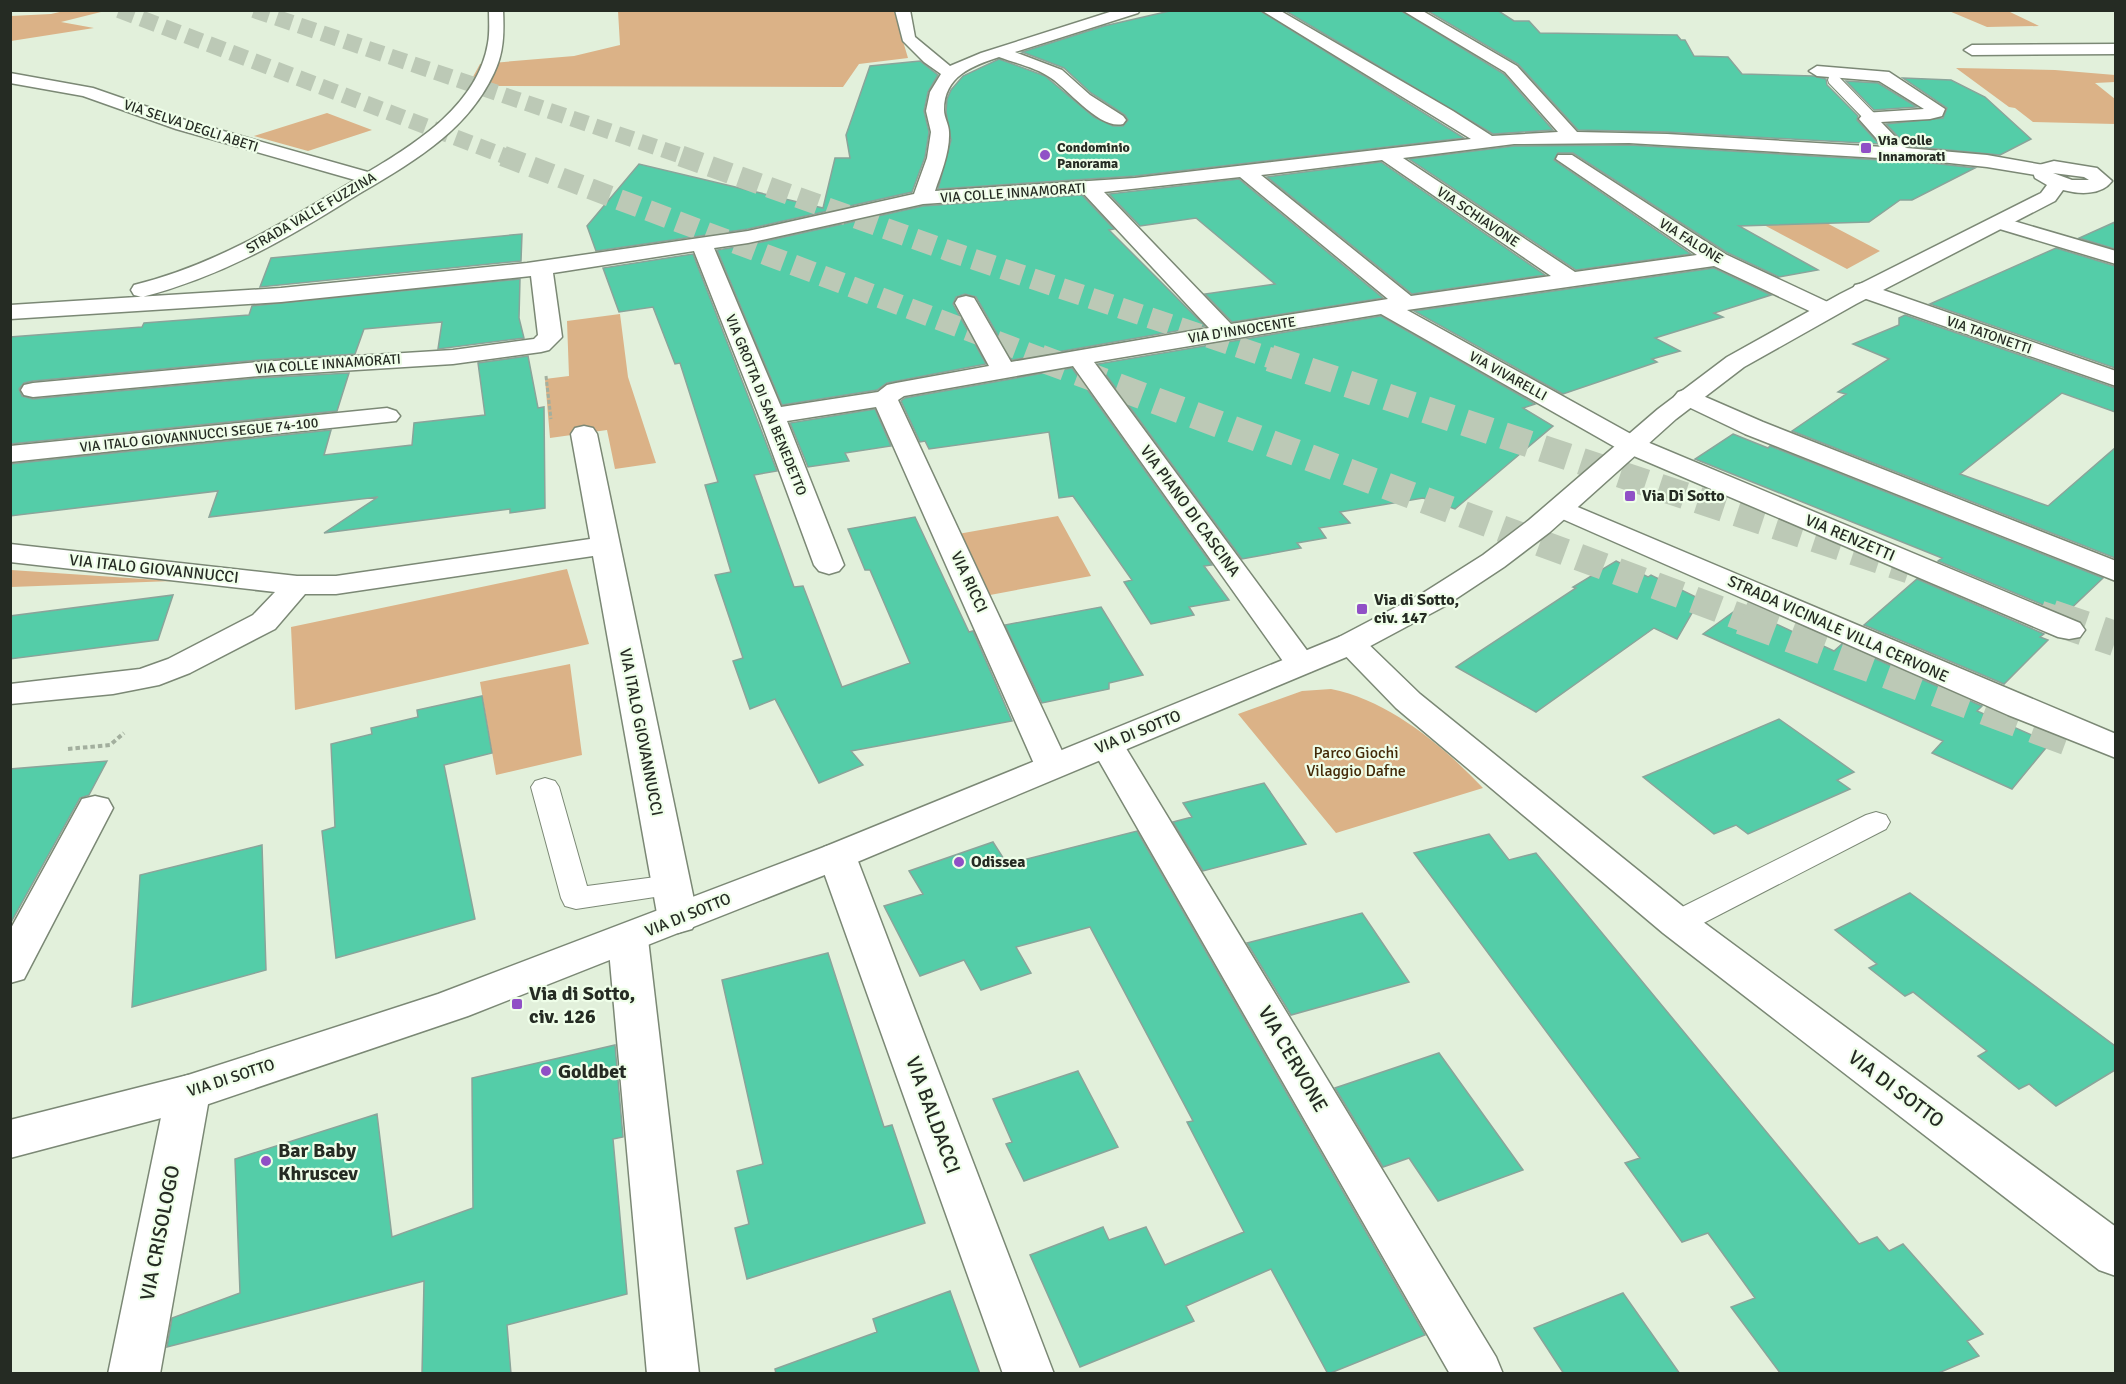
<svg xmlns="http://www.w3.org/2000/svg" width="2126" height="1384" viewBox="0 0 2126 1384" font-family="Signika,sans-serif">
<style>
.green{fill:#dbb287}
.building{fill:#54cda8;stroke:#8aa49a;stroke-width:1.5}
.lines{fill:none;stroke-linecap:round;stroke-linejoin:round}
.trunk-tunnel-far3{stroke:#bcc9b6;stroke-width:16;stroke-dasharray:16 8;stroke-linecap:butt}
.trunk-tunnel-far2{stroke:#bcc9b6;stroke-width:21;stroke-dasharray:21 10;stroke-linecap:butt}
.trunk-tunnel-far1{stroke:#bcc9b6;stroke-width:27;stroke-dasharray:27 14;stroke-linecap:butt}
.trunk-tunnel{stroke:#bcc9b6;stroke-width:35;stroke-dasharray:35 17;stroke-linecap:butt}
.service-casing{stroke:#7b8875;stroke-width:2}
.minor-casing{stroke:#7b8875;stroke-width:3}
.tertiary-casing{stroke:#7b8875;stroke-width:3}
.path-far1{stroke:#a3af9e;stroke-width:3;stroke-dasharray:4 2;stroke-linecap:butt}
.path{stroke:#a3af9e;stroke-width:4;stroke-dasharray:4.5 3;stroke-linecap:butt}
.service{fill:#fff;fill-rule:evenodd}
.minor{fill:#fff;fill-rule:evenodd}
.tertiary{fill:#fff;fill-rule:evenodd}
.poi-dot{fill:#9050c6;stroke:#effee9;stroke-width:2}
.labels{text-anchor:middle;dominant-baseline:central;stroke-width:4.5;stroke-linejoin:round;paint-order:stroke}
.far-street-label{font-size:14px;fill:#252b23;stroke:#effee9}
.far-poi-label{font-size:14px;font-weight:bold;fill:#252b23;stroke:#effee9;text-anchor:start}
.poi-label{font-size:16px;font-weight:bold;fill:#252b23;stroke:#effee9;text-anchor:start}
.street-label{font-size:16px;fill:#252b23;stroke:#effee9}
.park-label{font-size:16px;fill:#432907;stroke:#effee9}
.near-poi-label{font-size:20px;font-weight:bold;fill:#252b23;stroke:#effee9;text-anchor:start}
.near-street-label{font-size:20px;fill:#252b23;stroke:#effee9}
</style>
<rect width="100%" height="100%" fill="#e2f0db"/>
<!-- green -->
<path class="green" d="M 64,11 L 105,11 L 61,22 L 94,28 L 11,41 L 11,16 L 51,14 Z
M 618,11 L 894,11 L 908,58 L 859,64 L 843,87 L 468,86 L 480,64 L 574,56 L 620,45 Z
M 1949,11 L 2016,11 L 2010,12 L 2039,26 L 1987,27 Z
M 1956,68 L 2055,70 L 2115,75 L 2115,82 L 2095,83 L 2115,99 L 2115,124 L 2033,122 L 2015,108 L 2009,107 Z
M 327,113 L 372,130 L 308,151 L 254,136 Z
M 1632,155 L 1718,166 L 1880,251 L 1847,269 Z
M 620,314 L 628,377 L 656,463 L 615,469 L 607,430 L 550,438 L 545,379 L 569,376 L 567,321 Z
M 1058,516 L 1091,576 L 990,595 L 958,534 Z
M 567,569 L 589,644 L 295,710 L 291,627 Z
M 11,570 L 173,581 L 11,587 Z
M 570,664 L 582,755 L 496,775 L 480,682 Z
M 1331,689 C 1390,701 1442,745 1483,788 L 1336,833 L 1238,714 L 1302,691 Z"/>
<!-- building -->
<path class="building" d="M 1174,10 L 1259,10 L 1464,138 L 1135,176 L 938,189 L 951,140 L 946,112 L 947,99 L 951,90 L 963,76 L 999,59 L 1045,76 L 1094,117 L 1113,126 L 1123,126 L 1128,120 L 1125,115 L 1091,93 L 1064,68 L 1022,52 L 1104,26 Z
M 1284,10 L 1400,10 L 1504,74 L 1553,130 L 1493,134 Z
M 1426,10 L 1497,10 L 1514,21 L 1529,21 L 1540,33 L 1677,35 L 1681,40 L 1685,40 L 1694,56 L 1728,57 L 1742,74 L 1813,76 L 1826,79 L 1827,85 L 1858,116 L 1857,120 L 1879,144 L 1667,132 L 1578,130 L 1518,64 Z
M 920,61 L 938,75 L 928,92 L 924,111 L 929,132 L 925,157 L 912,192 L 748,229 L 596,251 L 587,226 L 639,164 L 823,208 L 835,158 L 850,158 L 846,135 L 870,66 Z
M 1903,78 L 1951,80 L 1985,97 L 2031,139 L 2000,155 L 1907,146 L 1886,124 L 1943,118 L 1947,108 Z
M 1846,81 L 1878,83 L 1917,107 L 1874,110 Z
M 1629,145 L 1931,163 L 1975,168 L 1912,200 L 1900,200 L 1869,222 L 1739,226 L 1818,270 L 1779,277 L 1726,252 L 1573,153 L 1558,153 L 1554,160 L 1691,254 L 1576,270 L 1409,159 L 1514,146 Z
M 1381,162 L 1545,275 L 1412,294 L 1267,177 Z
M 1239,179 L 1383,298 L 1232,322 L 1205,294 L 1275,284 L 1196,218 L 1140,226 L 1109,194 Z
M 1082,195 L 1114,229 L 1109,230 L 1205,326 L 1012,360 L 976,297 L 965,294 L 956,297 L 953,304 L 986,364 L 887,383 L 877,390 L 782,405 L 717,250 L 748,245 L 923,206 Z
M 2115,222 L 2115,249 L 2079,238 Z
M 522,234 L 521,261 L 260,287 L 271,258 Z
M 2056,248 L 2115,266 L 2115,368 L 1930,304 Z
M 693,254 L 777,471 L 754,475 L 794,587 L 803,586 L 842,687 L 910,663 L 870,570 L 865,570 L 848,529 L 915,517 L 969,632 L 973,631 L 1012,721 L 851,751 L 863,765 L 819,783 L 775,699 L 750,709 L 733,661 L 743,658 L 715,575 L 731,572 L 705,485 L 718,482 L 680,363 L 675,364 L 653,307 L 619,312 L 603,268 Z
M 1714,268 L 1771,295 L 1714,313 L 1723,317 L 1655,338 L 1680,351 L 1652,359 L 1657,362 L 1563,394 L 1414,311 Z
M 520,279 L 519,318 L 524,338 L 438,349 L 442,322 L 364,329 L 355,354 L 259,360 L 33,381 L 24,383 L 19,389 L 22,396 L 33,399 L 259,378 L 349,373 L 337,411 L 10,444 L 10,337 L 142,327 L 144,323 L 249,315 L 252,306 Z
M 1905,315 L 2115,388 L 2115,412 L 2062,393 L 1960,474 L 2048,506 L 2115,448 L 2115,558 L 1792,431 L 1846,394 L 1838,392 L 1889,359 L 1853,344 L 1899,325 L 1899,318 Z
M 1381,316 L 1535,404 L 1523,408 L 1553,426 L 1455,509 L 1423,498 L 1340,512 L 1350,523 L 1319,528 L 1326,538 L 1297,543 L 1301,548 L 1242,559 L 1098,364 Z
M 528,356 L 538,408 L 544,407 L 545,508 L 510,513 L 510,509 L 324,533 L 378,497 L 209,517 L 218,491 L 10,516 L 10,464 L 331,430 L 324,455 L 412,445 L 414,423 L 485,415 L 478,363 Z
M 1072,368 L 1212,565 L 1204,566 L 1229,600 L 1189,607 L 1194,615 L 1151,624 L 1124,582 L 1132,580 L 1073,496 L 1059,498 L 1049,432 L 929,449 L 925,441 L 920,442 L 901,401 L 905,398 Z
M 875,409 L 891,446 L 845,453 L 849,461 L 808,467 L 790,423 Z
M 1733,434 L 1768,448 L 1770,446 L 2103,578 L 2065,614 L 1938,561 L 1942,558 L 1695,459 Z
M 1616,561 L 1648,577 L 1651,575 L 1700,599 L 1677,639 L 1654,628 L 1536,712 L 1456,667 L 1576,588 L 1573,587 Z
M 1917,579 L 2044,634 L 2040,637 L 2048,640 L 2004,684 L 1864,625 Z
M 173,595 L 158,640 L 10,659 L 10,616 Z
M 1101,607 L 1143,675 L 1109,683 L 1109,689 L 1042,703 L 1005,625 Z
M 1740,607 L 1834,651 L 1842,644 L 1982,706 L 1977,711 L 2050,743 L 2012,789 L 1932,753 L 1943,741 L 1703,634 Z
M 482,696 L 492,753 L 444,765 L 475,919 L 336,958 L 322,831 L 335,827 L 331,744 L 372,734 L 371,728 L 418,717 L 417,710 Z
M 1779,719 L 1854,772 L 1837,780 L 1850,789 L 1748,834 L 1736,825 L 1714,834 L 1643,777 Z
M 107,761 L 89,795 L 80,798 L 10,924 L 10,769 Z
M 1264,783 L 1306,844 L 1203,871 L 1173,822 L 1192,817 L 1183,803 Z
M 1137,831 L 1425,1335 L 1328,1374 L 1271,1269 L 1186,1306 L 1194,1321 L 1080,1367 L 1030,1255 L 1103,1227 L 1109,1240 L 1146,1227 L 1165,1265 L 1244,1232 L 1187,1122 L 1193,1121 L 1090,927 L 1016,947 L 1031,973 L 981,990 L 964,960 L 920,976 L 884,906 L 923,894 L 909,871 L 993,842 L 1007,864 Z
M 1489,834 L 1509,860 L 1536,853 L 1859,1244 L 1877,1237 L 1889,1251 L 1903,1244 L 1983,1334 L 1967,1341 L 1979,1356 L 1936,1374 L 1781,1374 L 1731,1307 L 1755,1298 L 1708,1233 L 1682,1242 L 1625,1163 L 1640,1158 L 1414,853 Z
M 262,845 L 266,970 L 132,1007 L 140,875 Z
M 1910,893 L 2115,1046 L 2115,1070 L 2056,1106 L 2029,1084 L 2019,1089 L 1978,1056 L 1987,1051 L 1913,992 L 1905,996 L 1869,968 L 1877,964 L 1835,930 Z
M 1362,913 L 1409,982 L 1291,1015 L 1247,943 Z
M 828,953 L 884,1127 L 892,1125 L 925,1223 L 747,1279 L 735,1228 L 749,1224 L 737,1171 L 763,1164 L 722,980 Z
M 615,1045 L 623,1137 L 613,1139 L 627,1294 L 507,1325 L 511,1374 L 422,1374 L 424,1281 L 167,1347 L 172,1318 L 240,1293 L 235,1159 L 377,1114 L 392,1237 L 473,1208 L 472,1078 Z
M 1439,1053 L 1523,1170 L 1438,1201 L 1409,1158 L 1383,1167 L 1335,1088 Z
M 1078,1071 L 1118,1147 L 1024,1181 L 1006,1144 L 1012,1142 L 993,1099 Z
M 950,1291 L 980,1374 L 776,1374 L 775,1369 L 877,1332 L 873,1319 Z
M 1623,1293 L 1680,1374 L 1564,1374 L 1534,1328 Z"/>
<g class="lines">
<!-- trunk-tunnel-far3 -->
<path class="trunk-tunnel-far3" d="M 119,10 L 507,157
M 254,10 L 685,157"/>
<!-- trunk-tunnel-far2 -->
<path class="trunk-tunnel-far2" d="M 503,156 L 1044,359
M 681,156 L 949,251 L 1274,359"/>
<!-- trunk-tunnel-far1 -->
<path class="trunk-tunnel-far1" d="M 1040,358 L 1746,619
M 1270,358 L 1909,570
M 2040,614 L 2055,619"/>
<!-- trunk-tunnel -->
<path class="trunk-tunnel" d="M 1742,617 L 2073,740
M 2051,617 L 2116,639"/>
<defs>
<path id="service" d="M 1834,76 L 1839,77 L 1875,114 L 1877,117 L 1875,120 L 1865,120 L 1829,83 L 1828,80 L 1829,77 Z
M 545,778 L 555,781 L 559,787 L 587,886 L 671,875 L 681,879 L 686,886 L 681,893 L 576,909 L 565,906 L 561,898 L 531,787 L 535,781 Z
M 1876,812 L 1886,815 L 1890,822 L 1886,829 L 1688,931 L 1677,934 L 1666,931 L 1662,923 L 1666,915 L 1866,815 Z"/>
<path id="minor" d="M 489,10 L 503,10 C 504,33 504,52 494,73 C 466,134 407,165 352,198 C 285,240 220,277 142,297 L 134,295 L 131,290 L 134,285 C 215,265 283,223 355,180 L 176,129 L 83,96 L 10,83 L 10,73 L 93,88 L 188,121 L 368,172 C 417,143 478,104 488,43 C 490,32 489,21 489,10 Z
M 895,10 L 910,10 L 915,37 L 950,66 L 981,53 L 1116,10 L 1140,10 L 1138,13 L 1015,52 L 1062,70 L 1090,95 L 1123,116 L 1126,120 L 1123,124 C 1100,130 1069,90 1051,78 C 1038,68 1015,63 999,57 C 972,66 944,76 944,110 C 944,117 949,125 949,132 C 950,152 941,173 935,191 L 1135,178 L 1471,139 L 1261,10 L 1279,10 L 1453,111 L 1492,136 L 1558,132 L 1505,72 L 1402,10 L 1421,10 L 1517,66 L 1577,132 L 1667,134 L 1884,147 L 1859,119 L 1864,113 L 1924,109 L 1879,81 L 1817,76 L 1809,71 L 1817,66 L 1889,72 L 1945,109 L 1942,116 L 1930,119 L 1881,122 L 1906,148 L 1987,155 L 2049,166 L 2052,170 L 2049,174 L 2042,176 L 1987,167 L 1931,161 L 1629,143 L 1514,144 L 1403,158 L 1575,272 L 1697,255 L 1556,159 L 1558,155 L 1572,155 L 1725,254 L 1834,305 L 1837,310 L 1834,315 L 1826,317 L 1818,315 L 1714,266 L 1407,310 L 1640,439 L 2080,623 L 2085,630 L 2080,637 L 2069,639 L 2058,637 L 1622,451 L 1381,314 L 1094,362 L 1317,664 L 1312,671 L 1301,674 L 1290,671 L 1073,366 L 904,396 L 898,400 L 1069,766 L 1064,774 L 1052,777 L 1040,774 L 1035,766 L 876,407 L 787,421 L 844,565 L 839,571 L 829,574 L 819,571 L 814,565 L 759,416 L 694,251 L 553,273 L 562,337 L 549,350 L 541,352 L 453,364 L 259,376 L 33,397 L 24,395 L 21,390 L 24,385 L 33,383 L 259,362 L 453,350 L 534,339 L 538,335 L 531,276 L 281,302 L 10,319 L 10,305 L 281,288 L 527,263 L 748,231 L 914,194 L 927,158 L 931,132 L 926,111 L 930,92 L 941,74 L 924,62 L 903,41 ZM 1382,160 L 1551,276 L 1411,296 L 1261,175 ZM 1240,177 L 1388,299 L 1231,324 L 1104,192 ZM 1083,193 L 1209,328 L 1011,362 L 977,303 L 974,298 L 966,296 L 958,298 L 955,303 L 989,366 L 896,383 L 887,385 L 878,392 L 781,407 L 714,248 L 748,243 L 923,204 Z
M 2116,44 L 2116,54 L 1972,55 L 1964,50 L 1972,45 Z
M 2000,217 L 2116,251 L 2116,264 L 1993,227 L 1990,223 L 1993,219 Z
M 1863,283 L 2116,371 L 2116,386 L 1855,295 L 1852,290 L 1855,285 Z
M 1687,389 L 1763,422 L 2116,561 L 2116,581 L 1745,434 L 1678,402 L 1674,397 L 1678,392 Z
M 387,408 L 396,411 L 400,416 L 396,421 L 10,462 L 10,446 Z
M 584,426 L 593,428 L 597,434 L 698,919 L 692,929 L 678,933 L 664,929 L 658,919 L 593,556 L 336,594 L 305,594 L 275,629 L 190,673 L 159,685 L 113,694 L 10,704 L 10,684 L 140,669 L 168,659 L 253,615 L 275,592 L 10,562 L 10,544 L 297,576 L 336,576 L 590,539 L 571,434 L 575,428 Z
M 1561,500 L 2116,734 L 2116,758 L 2008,715 L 1551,514 L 1547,508 L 1551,502 Z
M 1350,634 L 1361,637 L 1420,694 L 1691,913 L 2116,1227 L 2116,1276 L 2099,1270 L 1663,933 L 1396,708 L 1334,644 L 1339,637 Z
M 1107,734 L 1119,737 L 1124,745 L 1496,1357 L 1503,1374 L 1450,1374 L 1090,745 L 1095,737 Z
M 95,796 L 108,799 L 113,808 L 24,979 L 10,983 L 10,930 L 82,799 Z
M 837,843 L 850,847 L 856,856 L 1054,1374 L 1003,1374 L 818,856 L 824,847 Z
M 628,924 L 642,929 L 648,939 L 699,1374 L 647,1374 L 608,939 L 614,929 Z
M 188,1075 L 203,1080 L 210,1093 L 160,1374 L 108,1374 L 166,1093 L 173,1080 Z"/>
<path id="tertiary" d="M 2054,161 L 2097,168 L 2112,181 C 2101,196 2078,194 2063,190 L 2055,201 L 1856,304 L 1744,367 L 1676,419 L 1550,532 L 1504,567 L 1445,606 L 1361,651 L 850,865 L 468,1016 L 188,1111 L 10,1158 L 10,1120 L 188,1075 L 438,994 L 824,847 L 1339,637 L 1423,593 L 1483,555 L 1529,520 L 1658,409 L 1727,357 L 1840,294 L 2041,193 L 2047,185 L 2035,178 L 2032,170 L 2035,166 ZM 2053,173 L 2084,177 L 2089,180 L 2072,180 Z"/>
</defs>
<!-- service casing -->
<use href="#service" class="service-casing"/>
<!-- minor casing -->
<use href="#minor" class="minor-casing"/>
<!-- tertiary casing -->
<use href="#tertiary" class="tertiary-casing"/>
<!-- path-far1 -->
<path class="path-far1" d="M 546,376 L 551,419"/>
<!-- path -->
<path class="path" d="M 68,749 L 110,745 L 124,733"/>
<!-- service -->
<use href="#service" class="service"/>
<!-- minor -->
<use href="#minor" class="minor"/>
<!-- tertiary -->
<use href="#tertiary" class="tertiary"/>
</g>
<!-- markers -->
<g class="poi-dot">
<rect x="1860" y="142" width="12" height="12" rx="3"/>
<circle cx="1045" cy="155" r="6"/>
<rect x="1624" y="490" width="12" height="12" rx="3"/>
<rect x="1356" y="603" width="12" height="12" rx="3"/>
<circle cx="959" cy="862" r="6"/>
<rect x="511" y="998" width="12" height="12" rx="3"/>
<circle cx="546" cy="1071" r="6"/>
<circle cx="266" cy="1161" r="6"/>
</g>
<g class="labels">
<!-- far-street labels -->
<g class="far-street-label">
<text transform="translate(191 126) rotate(18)">VIA SELVA DEGLI ABETI</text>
<text transform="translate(1013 193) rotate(-4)">VIA COLLE INNAMORATI</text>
<text transform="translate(311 213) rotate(-30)">STRADA VALLE FUZZINA</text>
<text transform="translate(1478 217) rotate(34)">VIA SCHIAVONE</text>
<text transform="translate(1691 241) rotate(32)">VIA FALONE</text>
<text transform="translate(1242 330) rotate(-9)">VIA D'INNOCENTE</text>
<text transform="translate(1989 335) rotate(19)">VIA TATONETTI</text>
<text transform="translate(328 364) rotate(-4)">VIA COLLE INNAMORATI</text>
<text transform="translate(1508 376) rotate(29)">VIA VIVARELLI</text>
<text transform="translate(766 405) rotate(68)">VIA GROTTA DI SAN BENEDETTO</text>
<text transform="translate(199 435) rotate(-6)">VIA ITALO GIOVANNUCCI SEGUE 74-100</text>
</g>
<!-- far-poi labels -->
<g class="far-poi-label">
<text x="1878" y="140">Via Colle<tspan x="1878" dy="16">Innamorati</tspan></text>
<text x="1057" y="147">Condominio<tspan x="1057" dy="16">Panorama</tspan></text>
</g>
<!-- poi labels -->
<g class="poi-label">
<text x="1642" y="496">Via Di Sotto</text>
<text x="1374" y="600">Via di Sotto,<tspan x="1374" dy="18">civ. 147</tspan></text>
<text x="971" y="862">Odissea</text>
</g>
<!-- street labels -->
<g class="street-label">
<text transform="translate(1190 511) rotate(54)">VIA PIANO DI CASCINA</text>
<text transform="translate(1850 538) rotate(23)">VIA RENZETTI</text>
<text transform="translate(154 569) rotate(6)">VIA ITALO GIOVANNUCCI</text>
<text transform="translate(969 582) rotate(65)">VIA RICCI</text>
<text transform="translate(1838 629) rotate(24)">STRADA VICINALE VILLA CERVONE</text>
<text transform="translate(641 732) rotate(79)">VIA ITALO GIOVANNUCCI</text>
<text transform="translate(1138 732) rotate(-22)">VIA DI SOTTO</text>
<text transform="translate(688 915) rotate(-22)">VIA DI SOTTO</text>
<text transform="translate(231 1078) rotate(-18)">VIA DI SOTTO</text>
</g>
<!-- park labels -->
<g class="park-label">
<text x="1356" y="753">Parco Giochi<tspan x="1356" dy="18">Vilaggio Dafne</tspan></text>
</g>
<!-- near-poi labels -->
<g class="near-poi-label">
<text x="529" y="993">Via di Sotto,<tspan x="529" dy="23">civ. 126</tspan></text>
<text x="558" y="1071">Goldbet</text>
<text x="278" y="1150">Bar Baby<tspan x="278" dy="23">Khruscev</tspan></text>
</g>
<!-- near-street labels -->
<g class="near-street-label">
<text transform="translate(1293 1059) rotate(60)">VIA CERVONE</text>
<text transform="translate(1896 1089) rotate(37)">VIA DI SOTTO</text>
<text transform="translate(933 1115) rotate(70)">VIA BALDACCI</text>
<text transform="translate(160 1233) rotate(-79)">VIA CRISOLOGO</text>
</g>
</g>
<!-- border -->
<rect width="2126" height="1384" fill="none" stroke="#252b23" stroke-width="24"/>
</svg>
